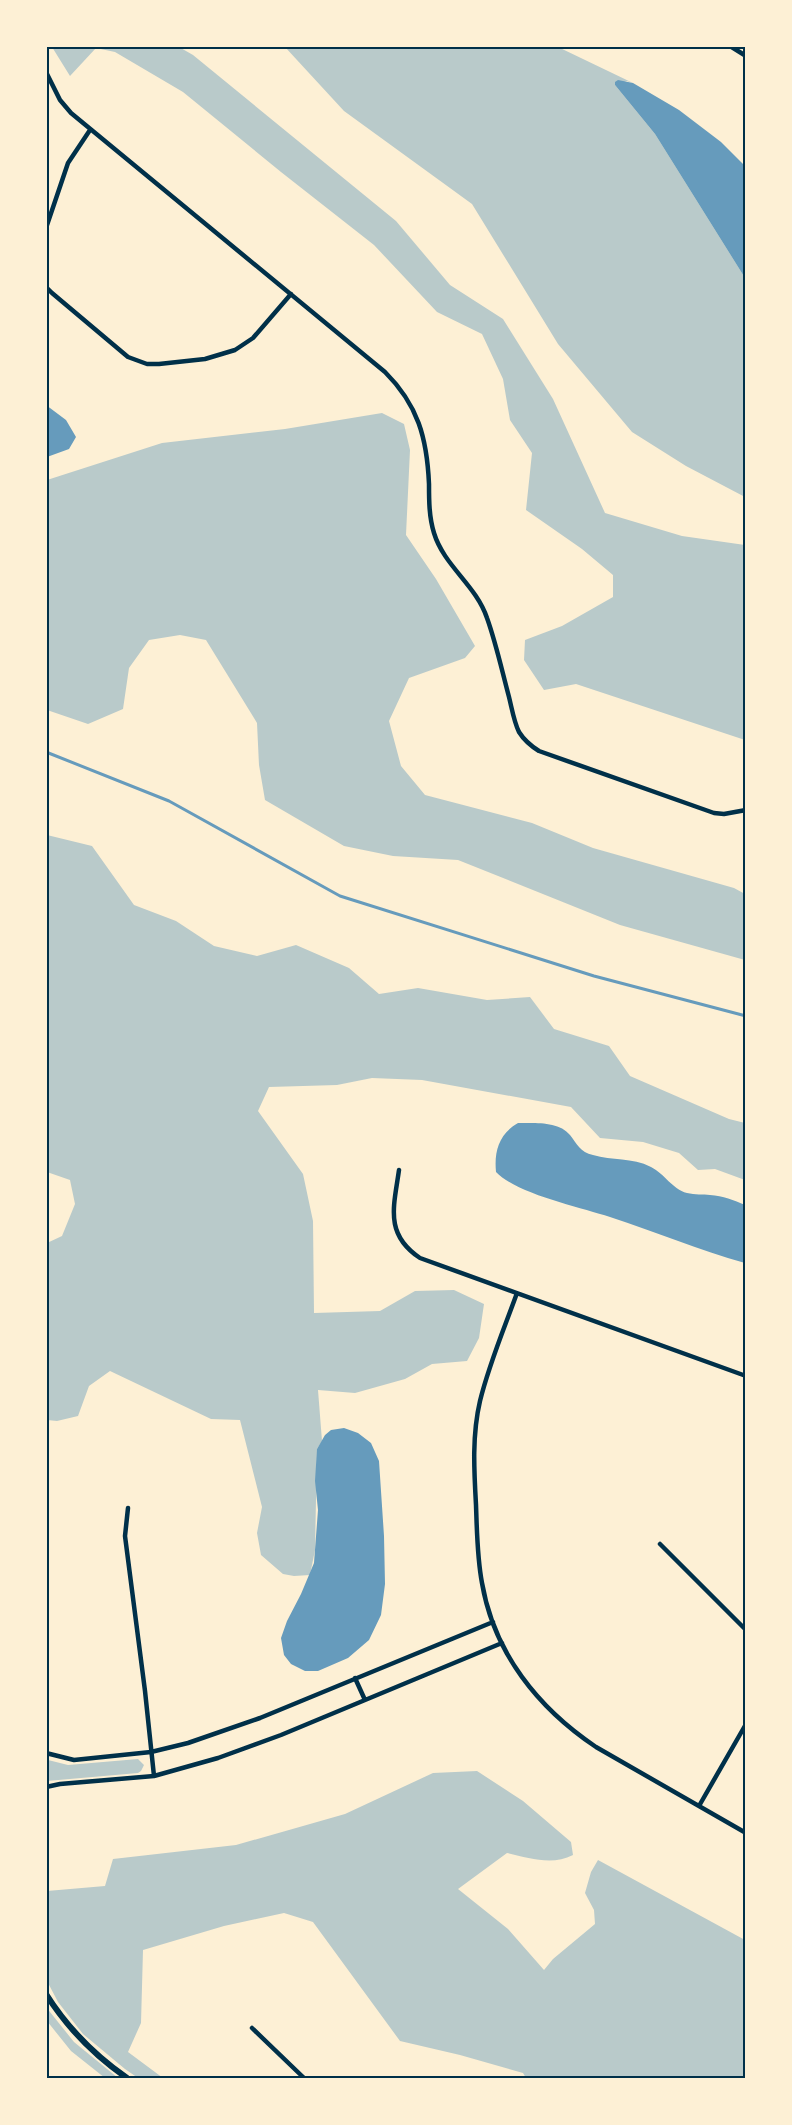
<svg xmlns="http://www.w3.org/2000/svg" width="792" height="2125" viewBox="0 0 792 2125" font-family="Quicksand,sans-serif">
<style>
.green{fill:#b9caca}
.water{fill:#669bbc}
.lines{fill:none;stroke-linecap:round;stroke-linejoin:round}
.stream{stroke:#669bbc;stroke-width:3}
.minor{stroke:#003049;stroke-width:4.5}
.tertiary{stroke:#003049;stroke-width:6}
.neatline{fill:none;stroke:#003049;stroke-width:2}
</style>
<rect width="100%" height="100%" fill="#fdf0d5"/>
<!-- green -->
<path class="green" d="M 52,47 L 179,47 L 193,55 L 396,221 L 450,285 L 503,319 L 553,399 L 605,513 L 682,536 L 745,545 L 745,740 L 576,684 L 544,690 L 524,660 L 525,640 L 562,626 L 613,597 L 613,575 L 582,549 L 526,510 L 532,453 L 510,420 L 503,379 L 482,334 L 437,312 L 374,245 L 281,172 L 183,92 L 115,52 L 96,48 L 70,76 Z
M 285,47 L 558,47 L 633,83 L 627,81 L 615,85 L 655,134 L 745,278 L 745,497 L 686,466 L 632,432 L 558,344 L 472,204 L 344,111 Z
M 382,413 L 404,424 L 410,450 L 406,535 L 436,579 L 475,646 L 465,658 L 409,678 L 389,721 L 401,766 L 425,795 L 532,823 L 593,848 L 734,888 L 745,894 L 745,960 L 620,925 L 458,860 L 393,856 L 344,846 L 265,800 L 259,765 L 257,723 L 206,640 L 180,635 L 149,640 L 129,668 L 123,709 L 88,724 L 47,710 L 47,480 L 162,443 L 285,429 Z
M 47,835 L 92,846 L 134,905 L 176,921 L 214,946 L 257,956 L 296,945 L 349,968 L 379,994 L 418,988 L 487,1000 L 530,997 L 554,1029 L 609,1046 L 630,1076 L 729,1119 L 745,1123 L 745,1180 L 715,1169 L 698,1170 L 679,1153 L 643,1142 L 600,1138 L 571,1107 L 422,1080 L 372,1078 L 337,1085 L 269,1087 L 258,1111 L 303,1174 L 313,1221 L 314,1313 L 380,1311 L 415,1291 L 454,1290 L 484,1304 L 479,1338 L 467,1361 L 432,1364 L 405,1379 L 355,1393 L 318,1390 L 322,1441 L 317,1449 L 315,1550 L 310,1575 L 294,1576 L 283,1574 L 261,1555 L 257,1533 L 262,1507 L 240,1420 L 211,1419 L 110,1371 L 89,1386 L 78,1416 L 57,1421 L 47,1420 L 47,1243 L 62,1236 L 75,1204 L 70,1180 L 47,1172 Z
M 138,1759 L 144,1765 L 141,1771 L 138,1773 L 47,1781 L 48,1760 L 68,1765 Z
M 477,1771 L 523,1801 L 571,1842 L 573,1855 C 552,1866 529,1858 507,1853 L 458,1889 L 508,1929 L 544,1970 L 553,1959 L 595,1924 L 594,1910 L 585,1893 L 591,1872 L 598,1860 L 745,1940 L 745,2078 L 526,2078 L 523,2073 L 460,2055 L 400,2041 L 313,1922 L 284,1913 L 224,1926 L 143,1950 L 141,2023 L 128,2052 L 163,2078 L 138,2078 L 125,2069 L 83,2034 L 58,2002 L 47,1981 L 47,1891 L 105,1886 L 113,1859 L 236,1845 L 345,1814 L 433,1773 Z
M 46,2007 L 74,2042 L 118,2078 L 105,2078 L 71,2051 L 47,2021 Z"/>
<!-- water -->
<path class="water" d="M 618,80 L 633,83 L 679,110 L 721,142 L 745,166 L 745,278 L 655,134 L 615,85 L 615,82 Z
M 46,405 L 66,420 L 76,437 L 69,449 L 47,457 Z
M 518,1123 C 534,1123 559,1121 570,1135 C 577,1144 580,1152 593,1155 C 612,1161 632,1157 651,1167 C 665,1174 672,1189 687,1193 C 695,1195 703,1194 710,1195 C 723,1196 734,1200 745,1205 L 745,1263 C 699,1250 656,1232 610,1217 C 579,1207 517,1194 496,1172 C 494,1151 499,1134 518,1123 Z
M 344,1428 L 358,1433 L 371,1443 L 379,1461 L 384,1536 L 385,1584 L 381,1615 L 369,1640 L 348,1658 L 318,1671 L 305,1671 L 291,1664 L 284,1655 L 281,1638 L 287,1621 L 301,1594 L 314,1563 L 318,1510 L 315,1481 L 317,1449 L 325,1435 L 331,1430 Z"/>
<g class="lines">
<!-- stream -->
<path class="stream" d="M 46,752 L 169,801 L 340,896 L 594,976 L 746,1016"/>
<!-- minor -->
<path class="minor" d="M 730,46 L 746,56
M 46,72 L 60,100 L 71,113 L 385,372 C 418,405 427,438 429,484 C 429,500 429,517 434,533 C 444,566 476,585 487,618 C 496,643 502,671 509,697 C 512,709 514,722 519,732 C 524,740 531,746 539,751 L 714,813 L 724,814 L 746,810
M 46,228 L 68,163 L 90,130
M 46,287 L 52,293 L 128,357 L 147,364 L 159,364 L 205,359 L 235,350 L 253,338 L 291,294
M 399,1170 C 394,1206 384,1234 420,1258 L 746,1376
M 517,1293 C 504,1329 489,1364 480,1401 C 472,1435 474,1470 476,1505 C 477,1531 477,1557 482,1583 C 494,1653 538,1708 596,1747 L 746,1833
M 128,1508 L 125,1536 L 145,1691 L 154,1776
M 660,1544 L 746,1630
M 355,1678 L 365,1700
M 46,1753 L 74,1760 L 151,1752 L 188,1743 L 260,1718 L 493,1622
M 46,1787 L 60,1784 L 154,1776 L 218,1758 L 281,1735 L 502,1643
M 699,1806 L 746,1724
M 252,2028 L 304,2078"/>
<!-- tertiary -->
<path class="tertiary" d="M 46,1994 C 68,2029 94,2055 127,2078"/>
</g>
<!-- border -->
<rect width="792" height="2125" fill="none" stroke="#fdf0d5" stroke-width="96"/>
<rect x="48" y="48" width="696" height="2029" class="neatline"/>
</svg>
